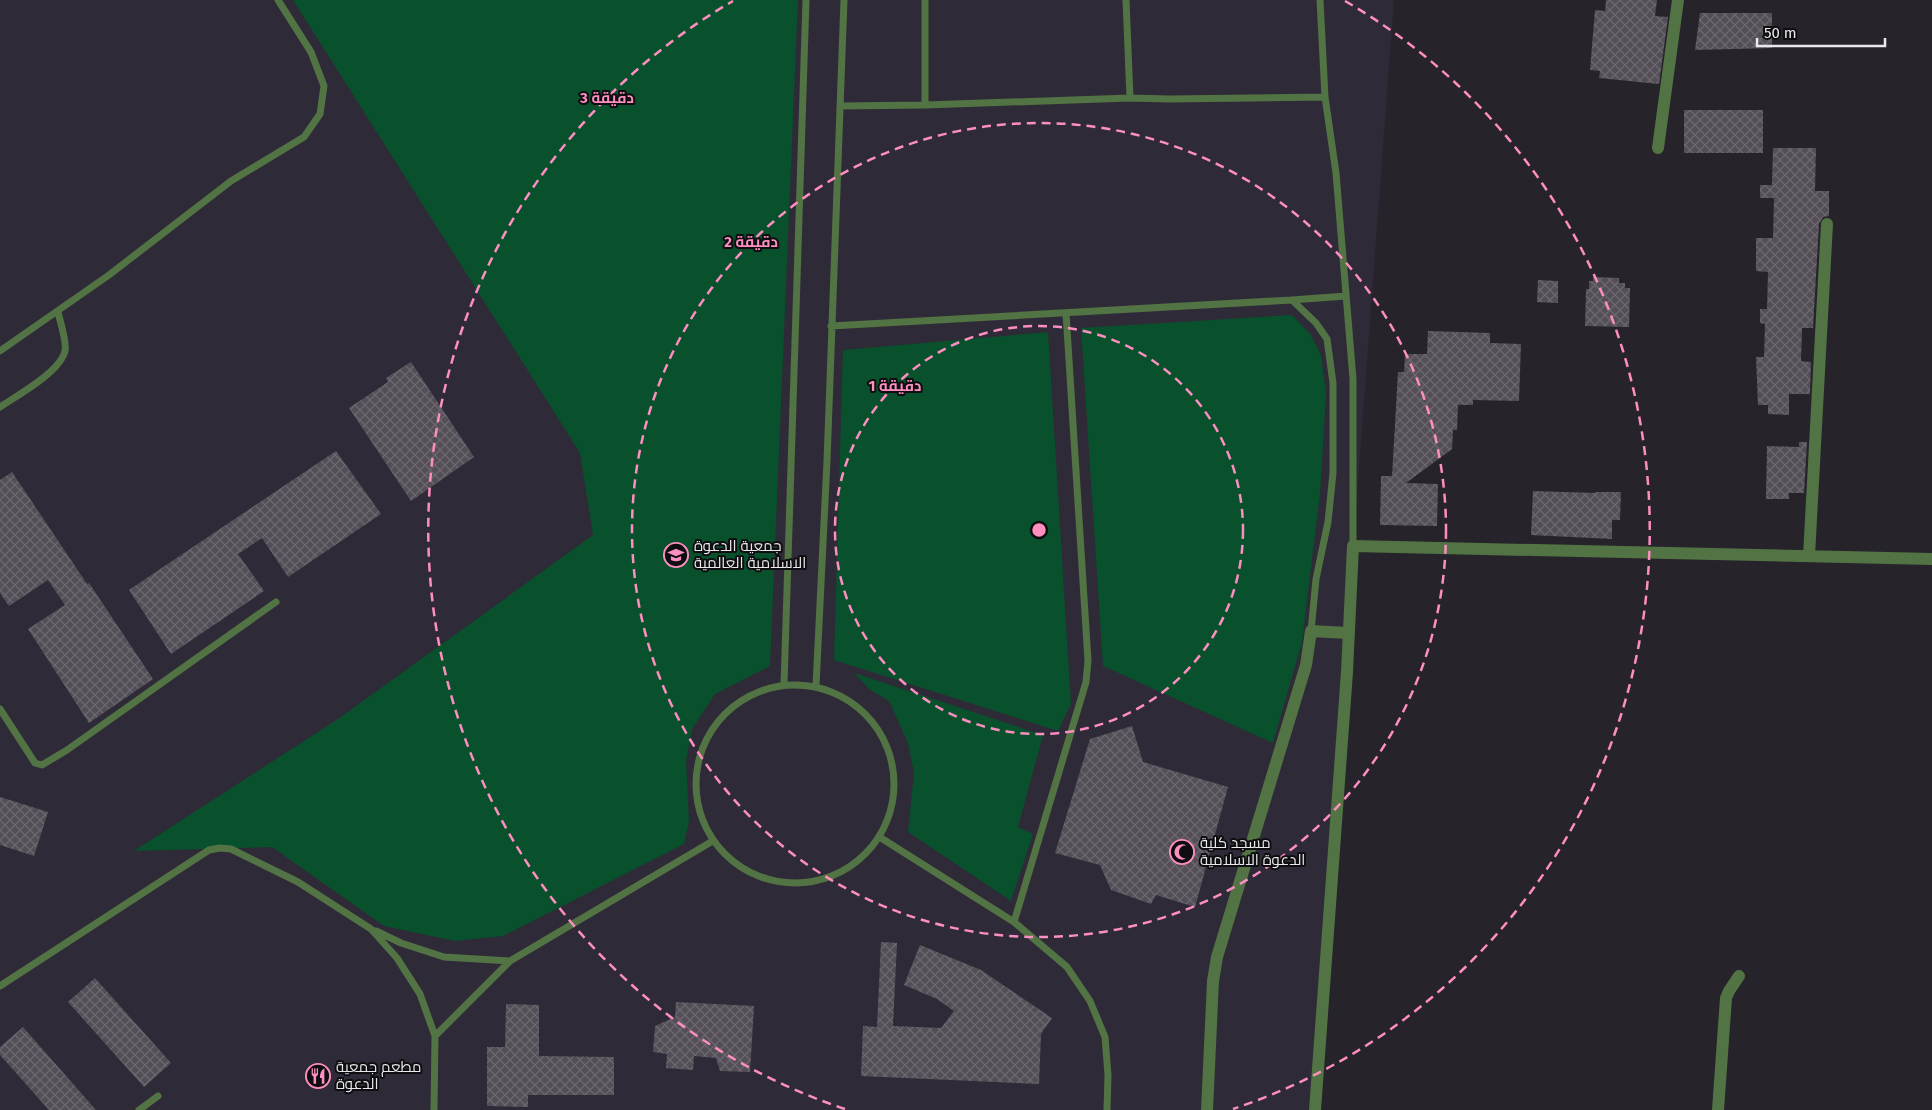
<svg xmlns="http://www.w3.org/2000/svg" width="1932" height="1110" viewBox="0 0 1932 1110" font-family="'Fira Sans',Cairo,sans-serif">
<style>
.built{fill:#2f2a37}
.garden{fill:#08512c}
.building{fill:url(#building-cross-hatch)}
.lines{fill:none;stroke-linecap:round;stroke-linejoin:round}
.lane{stroke:#527343;stroke-width:7}
.street{stroke:#527343;stroke-width:12}
.ring{fill:none;stroke:#fd8ec0;stroke-width:2.5;stroke-dasharray:9 6}
.labels{text-anchor:middle;dominant-baseline:central;stroke-width:4;stroke-linejoin:round;paint-order:stroke}
.poi-label{font-size:15px;fill:#eae8ed;stroke:#0e0d10;text-anchor:start}
.centre{fill:#fd8ec0;stroke:#0e0d10;stroke-width:2.5}
.ring-label{font-size:15px;text-anchor:middle;font-weight:bold;fill:#fd8ec0;stroke:#0e0d10;stroke-width:4;stroke-linejoin:round;paint-order:stroke}
</style>
<defs>
<pattern id="building-cross-hatch" width="8" height="8" patternUnits="userSpaceOnUse" patternTransform="scale(1.25)"><rect width="8" height="8" fill="#544f57"/><path d="M0 0l8 8M0 8l8-8" fill="none" stroke="#6d686f"/></pattern>
</defs>
<rect width="100%" height="100%" fill="#26232b"/>
<!-- built -->
<path class="built" d="M 0,0 L 1394,0 L 1311,1110 L 0,1110 Z"/>
<!-- garden -->
<path class="garden" d="M 293,0 L 798,0 L 770,666 L 715,694 L 692,729 L 686,760 L 689,821 L 684,844 L 503,936 L 455,941 L 384,926 L 272,847 L 134,851 L 338,719 L 593,535 L 580,453 Z
M 1292,315 L 1311,335 L 1321,356 L 1326,393 L 1320,493 L 1302,642 L 1273,743 L 1103,666 L 1081,328 Z
M 1048,332 L 1071,704 L 1058,731 L 834,660 L 843,350 Z
M 854,673 L 1043,735 L 1018,827 L 1033,834 L 1011,901 L 908,832 L 914,773 L 908,743 L 889,701 L 869,689 Z"/>
<!-- building -->
<path class="building" d="M 1606,0 L 1657,0 L 1655,16 L 1668,17 L 1659,84 L 1599,78 L 1600,71 L 1590,70 L 1595,10 L 1605,11 Z
M 1700,13 L 1772,13 L 1772,48 L 1695,50 Z
M 1684,110 L 1763,110 L 1763,153 L 1684,153 Z
M 1773,148 L 1816,148 L 1815,191 L 1829,191 L 1829,216 L 1823,217 L 1819,224 L 1813,328 L 1802,328 L 1801,361 L 1811,362 L 1810,394 L 1789,394 L 1789,415 L 1768,414 L 1768,405 L 1758,405 L 1756,357 L 1764,357 L 1765,324 L 1760,323 L 1760,309 L 1767,309 L 1768,272 L 1756,271 L 1756,238 L 1773,238 L 1774,198 L 1760,198 L 1760,185 L 1772,185 Z
M 1593,277 L 1619,278 L 1619,283 L 1625,283 L 1625,288 L 1630,288 L 1629,327 L 1585,326 L 1586,289 L 1589,289 L 1589,281 L 1593,281 Z
M 1538,280 L 1558,281 L 1558,303 L 1537,302 Z
M 1428,331 L 1490,333 L 1490,343 L 1521,344 L 1519,401 L 1473,400 L 1473,405 L 1458,405 L 1457,430 L 1453,430 L 1452,449 L 1406,483 L 1438,484 L 1437,526 L 1380,525 L 1381,476 L 1392,476 L 1398,372 L 1404,372 L 1405,354 L 1427,354 Z
M 411,362 L 474,457 L 411,501 L 349,408 L 388,382 L 386,378 Z
M 1799,442 L 1807,442 L 1804,493 L 1789,493 L 1789,499 L 1766,499 L 1767,446 L 1799,447 Z
M 336,451 L 381,514 L 288,577 L 262,538 L 238,554 L 264,591 L 171,654 L 129,590 Z
M 12,472 L 87,584 L 89,583 L 153,679 L 89,723 L 28,629 L 65,605 L 48,580 L 9,606 L 0,593 L 0,480 Z
M 1533,491 L 1595,493 L 1595,492 L 1621,492 L 1620,520 L 1612,520 L 1612,539 L 1531,535 Z
M 1132,726 L 1143,762 L 1228,787 L 1195,907 L 1156,895 L 1151,904 L 1111,890 L 1100,865 L 1055,853 L 1090,739 Z
M 0,797 L 48,812 L 34,856 L 0,845 Z
M 881,942 L 897,943 L 893,1026 L 941,1028 L 954,1011 L 937,999 L 904,985 L 920,945 L 981,970 L 1052,1018 L 1041,1034 L 1039,1084 L 861,1076 L 863,1026 L 877,1027 Z
M 95,978 L 171,1063 L 144,1087 L 68,1002 Z
M 676,1002 L 754,1006 L 750,1072 L 720,1071 L 716,1058 L 694,1056 L 693,1070 L 666,1068 L 667,1054 L 653,1052 L 655,1026 L 675,1017 Z
M 506,1004 L 539,1005 L 539,1056 L 614,1057 L 614,1095 L 528,1095 L 528,1107 L 487,1106 L 487,1047 L 505,1047 Z
M 23,1027 L 96,1110 L 49,1110 L 0,1055 L 0,1047 Z"/>
<g class="lines">
<!-- lane -->
<path class="lane" d="M 1126,0 L 1130,98
M 1320,0 L 1325,97
M 925,105 L 925,0
M 840,106 L 925,105 L 1130,98 L 1169,99 L 1325,97 L 1336,173 L 1353,379 L 1353,546
M 1292,300 L 1316,323 L 1327,339 L 1333,383 L 1333,473 L 1328,522 L 1316,579 L 1311,631
M 831,326 L 1292,300 L 1346,296
M 0,351 L 109,275 L 231,181 L 304,137 L 320,114 L 324,86 L 311,52 L 278,0
M 0,407 C 18,395 60,372 65,351 C 67,342 60,321 58,312
M 784,684 L 806,0
M696 784a99 99 0 1 1 198 0a99 99 0 1 1-198 0Z
M 816,686 L 827,461 L 844,0
M 0,709 L 35,763 L 42,765 L 67,750 L 276,602
M 881,838 L 1014,922 L 1086,682 L 1088,661 L 1066,313
M 1014,922 L 1067,967 L 1090,1001 L 1105,1037 L 1108,1075 L 1107,1110
M 376,931 L 401,943 L 444,957 L 510,961
M 0,986 L 209,850 L 220,848 L 231,849 L 298,882 L 371,929 L 397,958 L 420,994 L 435,1036 L 434,1110
M 435,1036 L 510,961 L 711,842
M 139,1110 L 158,1096"/>
<!-- street -->
<path class="street" d="M 1658,148 L 1678,0
M 1809,556 L 1827,224
M 1207,1110 L 1213,981 L 1217,957 L 1306,665 L 1311,631 L 1348,633
M 1315,1110 L 1347,672 L 1353,546 L 1932,559
M 1718,1110 L 1726,998 L 1729,991 L 1739,976"/>
</g>
<!-- distance rings -->
<g class="ring">
<circle cx="1039" cy="530" r="204"/>
<circle cx="1039" cy="530" r="407"/>
<path d="M845 1109A611 611 0 0 1 733 1M1345 1A611 611 0 0 1 1233 1109"/>
</g>
<!-- icons -->
<defs>
<symbol id="university-ring" viewBox="-11 -11 22 22"><circle r="9.5" fill="#0e0d10" stroke="#fd8ec0" stroke-width="1.5"/><path d="M0-5L7-2L0 1L-7-2ZM-4 1L0 2.5L4 1V4Q0 6-4 4Z" fill="#fd8ec0"/></symbol>
<symbol id="mosque-ring" viewBox="-11 -11 22 22"><circle r="9.5" fill="#0e0d10" stroke="#fd8ec0" stroke-width="1.5"/><path d="M3.5-4.9A6 6 0 1 0 3.5 4.9A5 5 0 1 1 3.5-4.9Z" fill="#fd8ec0"/></symbol>
<symbol id="restaurant-ring" viewBox="-11 -11 22 22"><circle r="9.5" fill="#0e0d10" stroke="#fd8ec0" stroke-width="1.5"/><path d="M-5-6h1v4h1v-4h1v4h1v-4h1v5L-1.5 .5V6h-2V.5L-5-1ZM5-6V6H3V1.5H1.5Q1.5-4 5-6Z" fill="#fd8ec0"/></symbol>
</defs>
<g fill-rule="evenodd">
<use href="#university-ring" x="662" y="541" width="28" height="28"/>
<use href="#mosque-ring" x="1168" y="838" width="28" height="28"/>
<use href="#restaurant-ring" x="304" y="1062" width="28" height="28"/>
</g>
<g class="labels">
<!-- poi labels -->
<g class="poi-label">
<text x="694" y="546">جمعية الدعوة<tspan x="694" dy="17">الاسلامية العالمية</tspan></text>
<text x="1200" y="843">مسجد كلية<tspan x="1200" dy="17">الدعوة الاسلامية</tspan></text>
<text x="336" y="1067">مطعم جمعية<tspan x="336" dy="17">الدعوة</tspan></text>
</g>
</g>
<circle cx="1039" cy="530" r="8" class="centre"/>
<g class="ring-label">
<text x="607" y="103">3 دقيقة</text>
<text x="751" y="247">2 دقيقة</text>
<text x="895" y="391">1 دقيقة</text>
</g>
<!-- scale -->
<path d="M1757 38v8h128v-8" fill="none" stroke="#eae8ed" stroke-width="2.5"/>
<text x="1764" y="38" font-size="15" fill="#eae8ed" stroke="#0e0d10" stroke-width="4" paint-order="stroke">50 m</text>
</svg>
